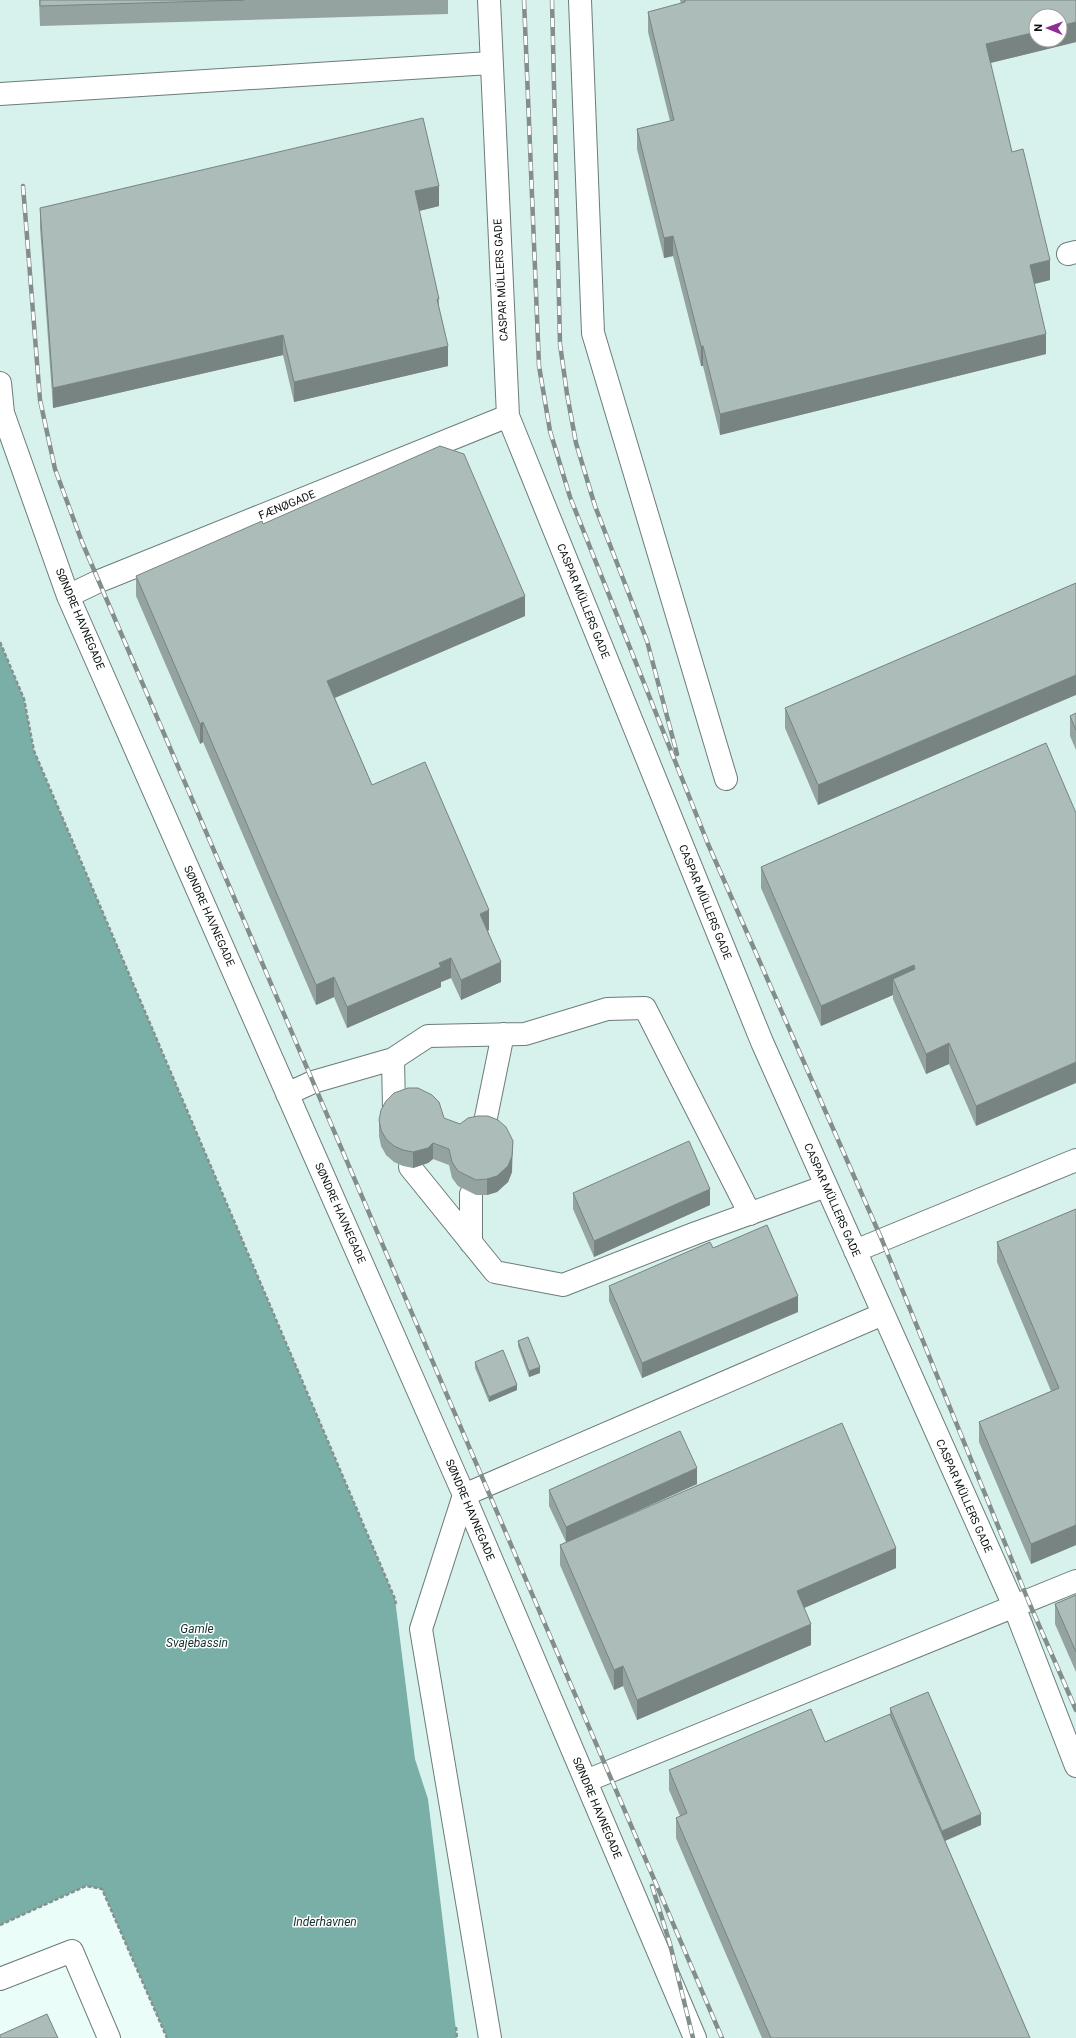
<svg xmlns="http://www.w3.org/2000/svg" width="1076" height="2038" viewBox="0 0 1076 2038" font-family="Roboto,sans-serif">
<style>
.built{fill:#d7f1ed;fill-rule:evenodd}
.water{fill:#79afa6}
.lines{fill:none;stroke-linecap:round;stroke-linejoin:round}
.minor-casing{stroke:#6c7c79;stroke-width:24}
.path{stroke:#85918e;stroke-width:2.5;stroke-dasharray:4 2;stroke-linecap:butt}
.minor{stroke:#fff;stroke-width:22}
.rail-casing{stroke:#818e8b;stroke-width:4.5}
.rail{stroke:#fff;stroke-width:3;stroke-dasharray:9;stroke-linecap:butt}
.wall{fill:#94a39f}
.shaded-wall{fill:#788482}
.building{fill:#acbdb9;stroke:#788482}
.labels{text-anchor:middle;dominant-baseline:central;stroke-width:3;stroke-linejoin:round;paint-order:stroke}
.street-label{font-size:11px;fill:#0d1312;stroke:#fff}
.water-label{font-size:12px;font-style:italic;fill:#132f2b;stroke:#fff}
</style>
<rect width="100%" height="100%" fill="#ebfdf9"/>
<!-- built -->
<path class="built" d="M 0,0 L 1076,0 L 1076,2038 L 457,2038 L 428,1799 L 415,1759 L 395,1599 L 34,751 L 24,699 L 0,642 ZM 1036,16 L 1060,16 L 1060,40 L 1036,40 Z"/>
<!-- water -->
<path class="water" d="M 0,642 L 24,699 L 34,751 L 395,1599 L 415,1759 L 428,1799 L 457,2038 L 167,2038 L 102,1889 L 86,1886 L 0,1925 Z"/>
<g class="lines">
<defs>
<path id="minor" d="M 489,0 L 508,416 L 762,1042 L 1014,1606 L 1076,1766
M 580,0 L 593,333 L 726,779
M 0,94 L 490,63
M 1068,254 L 1076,252
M 0,383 L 3,413 L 68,596 L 464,1495 L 695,2038
M 68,596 L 97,582 L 508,416
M 287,1094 L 313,1082 L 393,1059
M 394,1109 L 393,1059 L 428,1036 L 525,1034 L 607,1009 L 645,1008 L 750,1214
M 483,1132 L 503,1034
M 410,1167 L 495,1272 L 563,1285 L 696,1233 L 826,1186
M 471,1243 L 471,1194
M 855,1251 L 1076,1160
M 586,1781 L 1076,1581
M 0,1979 L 72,1951 L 109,2038
M 490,2038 L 421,1629 L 464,1495 L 883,1314"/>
</defs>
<!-- minor casing -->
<use href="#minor" class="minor-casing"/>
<!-- path -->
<path class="path" d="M 0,642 L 24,699 L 34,751 L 395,1599 L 396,1604
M 0,1925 L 86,1886 L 102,1889 L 167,2038
M 456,2027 L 457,2038"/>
<!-- minor -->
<use href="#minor" class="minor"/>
<defs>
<path id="rail" d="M 524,0 L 539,366 L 550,431 L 570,497 L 708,844 L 882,1240 L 1028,1600 L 1076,1710
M 552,0 L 560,344 L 567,394 L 576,443 L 595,506 L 647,641 L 677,754
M 23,186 L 40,400 L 55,469 L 82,542 L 722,2038
M 652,1886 L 670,1944 L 693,2038"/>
</defs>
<!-- rail casing -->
<use href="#rail" class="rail-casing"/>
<!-- rail -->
<use href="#rail" class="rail"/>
</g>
<!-- wall -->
<path class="wall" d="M 39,0 L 448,0 L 448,14 L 40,26 Z
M 680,0 L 1076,0 L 1076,42 L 990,63 L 1012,152 L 1050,280 L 1034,284 L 1046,354 L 720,435 L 703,366 L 701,366 L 673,256 L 664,258 L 637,149 L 637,129 L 670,121 L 648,32 L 648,12 L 681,4 Z
M 439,206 L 419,211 L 439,299 L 439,307 L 448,366 L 294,402 L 283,355 L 53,408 L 40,228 L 40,208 Z
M 136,576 L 525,616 L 335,698 L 372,785 L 489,930 L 488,931 L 501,982 L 461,1000 L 451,978 L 441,982 L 441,987 L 347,1028 L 334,997 L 316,1005 L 203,742 L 200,744 L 136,596 Z
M 1076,583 L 818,805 L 785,728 L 785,708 Z
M 1076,713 L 1076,750 L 1070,736 L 1070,716 Z
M 1046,743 L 976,1126 L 949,1064 L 926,1074 L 893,999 L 893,995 L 821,1026 L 761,888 L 761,867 Z
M 444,1118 L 512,1172 L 508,1182 L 497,1192 L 487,1195 L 476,1195 L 458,1186 L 452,1178 L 449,1165 L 433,1159 L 428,1163 L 413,1168 L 403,1166 L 394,1162 L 386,1155 L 381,1146 L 379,1136 L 379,1120 Z
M 573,1193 L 710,1205 L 594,1257 L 573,1209 Z
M 1076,1209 L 1076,1545 L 1031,1564 L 979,1442 L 979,1422 L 1051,1391 L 997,1262 L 997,1242 Z
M 713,1248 L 798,1312 L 642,1378 L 609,1301 L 609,1286 Z
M 518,1341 L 540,1373 L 529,1377 L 518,1346 Z
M 475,1362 L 517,1390 L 489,1402 L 475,1368 Z
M 697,1484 L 615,1521 L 896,1568 L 804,1608 L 811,1645 L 637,1720 L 623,1686 L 614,1690 L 560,1565 L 560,1545 L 566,1542 L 549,1506 L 549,1490 Z
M 1076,1595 L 1076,1672 L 1055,1624 L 1055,1604 Z
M 890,1708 L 981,1825 L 945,1841 L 1030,2038 L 762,2038 L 676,1838 L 676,1818 L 680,1816 L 669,1790 L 669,1770 L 825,1742 L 890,1715 Z"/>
<!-- shaded-wall -->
<path class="shaded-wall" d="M 1076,22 L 1076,42 L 986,64 L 986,44 L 1036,32 L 1036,40 L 1060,40 L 1060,26 Z
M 439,186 L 439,206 L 415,212 L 415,191 Z
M 673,236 L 673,256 L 664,258 L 664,238 Z
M 1050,260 L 1050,280 L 1030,285 L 1030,265 Z
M 1046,334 L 1046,354 L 720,435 L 720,414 Z
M 283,335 L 283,355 L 53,408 L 53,388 Z
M 448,346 L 448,366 L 294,402 L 294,382 Z
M 701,346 L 703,346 L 703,366 L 701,366 Z
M 525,596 L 525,616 L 327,701 L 327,681 Z
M 1076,675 L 1076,695 L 818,805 L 818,785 Z
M 203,722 L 203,742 L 200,744 L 200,724 Z
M 489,910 L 489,930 L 480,934 L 480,914 Z
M 451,958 L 451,978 L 441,982 L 441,987 L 347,1028 L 347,1007 Z
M 501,962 L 501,982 L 461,1000 L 461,980 Z
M 914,965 L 914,985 L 893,979 L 893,995 L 821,1026 L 821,1006 Z
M 334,977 L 334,997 L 316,1005 L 316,985 Z
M 949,1043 L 949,1064 L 926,1074 L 926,1054 Z
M 1076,1062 L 1076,1083 L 976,1126 L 976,1106 Z
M 513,1141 L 512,1172 L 508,1182 L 497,1192 L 487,1195 L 487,1179 Z
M 433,1143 L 433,1159 L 428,1163 L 413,1168 L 413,1152 Z
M 710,1189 L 710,1205 L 594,1257 L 594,1241 Z
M 798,1296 L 798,1312 L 642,1378 L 642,1363 Z
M 540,1367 L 540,1373 L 529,1377 L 529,1371 Z
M 517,1385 L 517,1390 L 489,1402 L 489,1397 Z
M 697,1468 L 697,1484 L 566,1543 L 566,1527 Z
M 1076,1525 L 1076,1545 L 1031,1564 L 1031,1544 Z
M 896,1548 L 896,1568 L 797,1611 L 797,1591 Z
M 811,1624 L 811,1645 L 637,1720 L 637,1700 Z
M 623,1666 L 623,1686 L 614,1690 L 614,1670 Z
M 981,1814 L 981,1825 L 942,1842 L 942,1831 Z"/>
<!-- building -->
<path class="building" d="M 40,0 L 244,0 L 40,6 Z
M 685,0 L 1076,0 L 1076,22 L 1060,26 L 1060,16 L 1036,16 L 1036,32 L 986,44 L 1012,152 L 1023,149 L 1050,260 L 1030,265 L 1046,334 L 720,414 L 703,346 L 701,346 L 673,236 L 664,238 L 637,129 L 674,120 L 648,12 L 685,2 Z
M 423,118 L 439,186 L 415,191 L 439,299 L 437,299 L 448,346 L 294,382 L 283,335 L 53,388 L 40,208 Z
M 440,446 L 464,454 L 525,596 L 327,681 L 372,785 L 425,762 L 489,910 L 480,914 L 501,962 L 461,980 L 451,958 L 439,963 L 441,967 L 347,1007 L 334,977 L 316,985 L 203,722 L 200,724 L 136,576 L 262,521 L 263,524 Z
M 1076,583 L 1076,675 L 818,785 L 785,708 Z
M 1076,713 L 1076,730 L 1070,716 Z
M 1046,743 L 1076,813 L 1076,1062 L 976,1106 L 949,1043 L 926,1054 L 893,979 L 915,969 L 914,965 L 821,1006 L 761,867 Z
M 408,1088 L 418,1088 L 432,1095 L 439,1102 L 444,1118 L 460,1124 L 468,1118 L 478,1116 L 488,1116 L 498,1120 L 506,1127 L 513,1141 L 512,1156 L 508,1166 L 497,1176 L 487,1179 L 476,1180 L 458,1171 L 452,1162 L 449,1149 L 433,1143 L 428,1148 L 413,1152 L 403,1150 L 394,1146 L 386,1139 L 381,1130 L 379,1120 L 381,1110 L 386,1101 L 394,1093 Z
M 689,1141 L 710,1189 L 594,1241 L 573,1193 Z
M 1076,1209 L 1076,1525 L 1031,1544 L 979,1422 L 1059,1388 L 997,1242 Z
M 767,1225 L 798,1296 L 642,1363 L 609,1286 L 710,1242 L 713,1248 Z
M 528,1337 L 540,1367 L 529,1371 L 518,1341 Z
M 503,1350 L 517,1385 L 489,1397 L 475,1362 Z
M 842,1423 L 896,1548 L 797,1591 L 811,1624 L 637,1700 L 623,1666 L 614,1670 L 560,1545 Z
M 680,1431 L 697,1468 L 566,1527 L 549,1490 Z
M 1076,1595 L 1076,1652 L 1055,1604 Z
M 928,1692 L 981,1814 L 942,1831 L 890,1708 Z
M 811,1709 L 825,1742 L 890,1714 L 1030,2038 L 771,2038 L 676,1818 L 687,1813 L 669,1770 Z
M 47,2014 L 58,2038 L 0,2038 L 0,2035 Z"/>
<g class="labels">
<!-- street labels -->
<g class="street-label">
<text transform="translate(501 280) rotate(-93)">CASPAR MÜLLERS GADE</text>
<text transform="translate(287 505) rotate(-22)">FÆNØGADE</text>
<text transform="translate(583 601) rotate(68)">CASPAR MÜLLERS GADE</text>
<text transform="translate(80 619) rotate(67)">SØNDRE HAVNEGADE</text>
<text transform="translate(705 902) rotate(68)">CASPAR MÜLLERS GADE</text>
<text transform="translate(209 916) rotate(66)">SØNDRE HAVNEGADE</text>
<text transform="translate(832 1200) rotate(66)">CASPAR MÜLLERS GADE</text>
<text transform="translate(340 1213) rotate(66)">SØNDRE HAVNEGADE</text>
<text transform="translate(964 1496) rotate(66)">CASPAR MÜLLERS GADE</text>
<text transform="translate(470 1510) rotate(67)">SØNDRE HAVNEGADE</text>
<text transform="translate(597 1808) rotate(67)">SØNDRE HAVNEGADE</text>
</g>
<!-- water labels -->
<g class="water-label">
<text x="197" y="1629">Gamle<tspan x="197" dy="14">Svajebassin</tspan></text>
<text x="325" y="1922">Inderhavnen</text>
</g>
</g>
<!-- north arrow -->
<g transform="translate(1048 28) rotate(271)"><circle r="19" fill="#ffffff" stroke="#9ea1a0"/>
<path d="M0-3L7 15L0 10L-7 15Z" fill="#8e2f99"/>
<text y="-6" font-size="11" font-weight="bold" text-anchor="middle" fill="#0d1312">N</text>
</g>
</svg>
